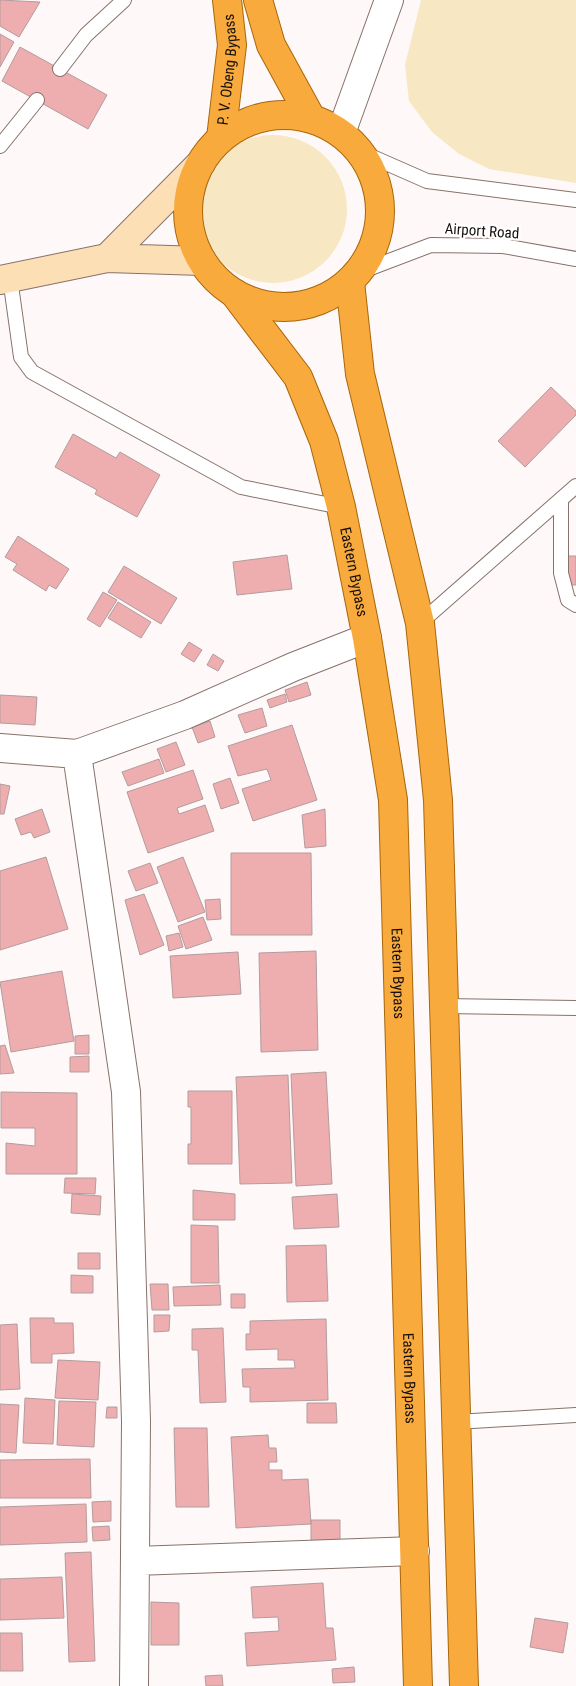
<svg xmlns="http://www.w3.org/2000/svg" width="576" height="1686" viewBox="0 0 576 1686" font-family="'Roboto Condensed',sans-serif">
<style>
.green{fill:#f7e8c3}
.building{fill:#eeadaf;stroke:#b39c9d}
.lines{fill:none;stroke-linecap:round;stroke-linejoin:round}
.service-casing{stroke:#86726b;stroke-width:16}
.minor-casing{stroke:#86726b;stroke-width:30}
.tertiary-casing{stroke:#86726b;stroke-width:30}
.secondary-casing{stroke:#86726b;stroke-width:30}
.trunk-casing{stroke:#a8660b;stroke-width:30}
.service{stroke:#fff;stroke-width:14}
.minor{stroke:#fff;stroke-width:28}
.tertiary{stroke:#fff;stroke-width:28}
.secondary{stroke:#fddfb6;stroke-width:28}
.trunk{stroke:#f8aa3c;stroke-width:28}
.labels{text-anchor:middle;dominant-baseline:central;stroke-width:4.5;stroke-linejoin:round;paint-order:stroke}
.street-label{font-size:15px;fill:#160f0c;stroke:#fff}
</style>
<rect width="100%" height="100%" fill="#fef9f8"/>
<!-- green -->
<path class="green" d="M 421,0 L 576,0 L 576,183 L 489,169 L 459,154 L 432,132 L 409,101 L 405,65 Z
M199 209a74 74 0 1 1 148 0a74 74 0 1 1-148 0Z"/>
<!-- building -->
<path class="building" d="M 0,0 L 40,2 L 19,37 L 0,26 Z
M 0,34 L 14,42 L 0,67 Z
M 20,47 L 107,95 L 88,129 L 2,81 Z
M 551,387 L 576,411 L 576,415 L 525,467 L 498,441 Z
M 73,434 L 116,458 L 120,452 L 160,475 L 137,517 L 95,494 L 97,490 L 55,467 Z
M 18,536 L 69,569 L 56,589 L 49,585 L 46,591 L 13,570 L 17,564 L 5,557 Z
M 287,555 L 292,589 L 237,595 L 233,562 Z
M 567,556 L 576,556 L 576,585 L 565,585 Z
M 124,566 L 177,598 L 161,624 L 108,592 Z
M 103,592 L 117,600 L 100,627 L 87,619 Z
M 118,602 L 151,622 L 141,638 L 108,618 Z
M 189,642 L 202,650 L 194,662 L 181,654 Z
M 213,654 L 224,661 L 218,671 L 207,665 Z
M 307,682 L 311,695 L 289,702 L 285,690 Z
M 285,694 L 287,702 L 270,708 L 267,700 Z
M 0,695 L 37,697 L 35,725 L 0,723 Z
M 262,708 L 267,726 L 245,733 L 238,715 Z
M 210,721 L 215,737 L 198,743 L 192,727 Z
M 292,725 L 317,800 L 253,821 L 242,789 L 271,780 L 267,769 L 238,776 L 228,746 Z
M 176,742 L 185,765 L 166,772 L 157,749 Z
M 159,759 L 164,773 L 128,786 L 122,772 Z
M 193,770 L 203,799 L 177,808 L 179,814 L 205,805 L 214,831 L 148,853 L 127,792 Z
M 230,778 L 239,803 L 221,809 L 213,784 Z
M 0,784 L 10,786 L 4,814 L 0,814 Z
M 42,809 L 50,832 L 34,838 L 31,832 L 21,835 L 15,819 Z
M 325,809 L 326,846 L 305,848 L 302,815 Z
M 231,853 L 311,853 L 312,935 L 231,935 Z
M 46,857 L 68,929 L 0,950 L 0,871 Z
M 183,857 L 205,912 L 178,922 L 157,867 Z
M 150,863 L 158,883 L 136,891 L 128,871 Z
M 144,894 L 164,945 L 140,955 L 125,900 Z
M 220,899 L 221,919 L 207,920 L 205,900 Z
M 203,917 L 212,940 L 186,949 L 178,926 Z
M 179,933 L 183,947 L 169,951 L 166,936 Z
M 316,951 L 318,1050 L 261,1052 L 259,953 Z
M 238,952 L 241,994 L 173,998 L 170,956 Z
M 62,971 L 74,1041 L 11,1052 L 0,982 Z
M 89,1035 L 89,1054 L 75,1054 L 75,1036 Z
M 5,1045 L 14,1073 L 0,1074 L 0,1046 Z
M 89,1056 L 89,1072 L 70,1072 L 70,1057 Z
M 326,1072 L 332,1184 L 296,1186 L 291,1074 Z
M 288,1075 L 292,1183 L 240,1184 L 236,1077 Z
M 188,1091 L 232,1091 L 232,1164 L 188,1164 L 188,1144 L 191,1144 L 191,1107 L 188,1107 Z
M 1,1092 L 77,1093 L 77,1174 L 6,1174 L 6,1143 L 35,1146 L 35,1128 L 1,1128 Z
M 65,1178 L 96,1178 L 95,1194 L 64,1193 Z
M 193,1190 L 235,1194 L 235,1220 L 193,1220 Z
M 72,1194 L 101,1196 L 100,1215 L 71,1213 Z
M 337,1194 L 339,1227 L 294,1229 L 292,1197 Z
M 191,1225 L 218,1226 L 219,1283 L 191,1283 Z
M 326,1245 L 328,1301 L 287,1302 L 286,1246 Z
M 78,1253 L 100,1253 L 100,1269 L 78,1269 Z
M 71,1275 L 93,1276 L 93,1293 L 71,1293 Z
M 150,1284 L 168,1284 L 169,1310 L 152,1310 Z
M 220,1285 L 221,1305 L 174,1306 L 173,1287 Z
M 231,1294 L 245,1294 L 245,1308 L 231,1308 Z
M 154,1315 L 170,1315 L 169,1331 L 154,1332 Z
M 30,1318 L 54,1318 L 54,1323 L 73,1323 L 74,1353 L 52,1354 L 52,1363 L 31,1363 Z
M 326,1319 L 328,1400 L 250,1402 L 250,1387 L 243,1387 L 242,1369 L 295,1368 L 294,1360 L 278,1360 L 278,1349 L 246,1350 L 246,1334 L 250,1334 L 250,1321 Z
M 17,1324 L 20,1389 L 0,1390 L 0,1325 Z
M 223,1328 L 226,1402 L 200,1403 L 198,1350 L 192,1350 L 192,1329 Z
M 58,1360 L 100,1362 L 98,1400 L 55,1398 Z
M 25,1398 L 55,1400 L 53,1444 L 23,1443 Z
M 59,1401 L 96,1402 L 94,1447 L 57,1445 Z
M 307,1403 L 336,1403 L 337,1423 L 307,1423 Z
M 0,1404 L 19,1405 L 16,1453 L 0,1452 Z
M 107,1407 L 117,1407 L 117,1418 L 106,1418 Z
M 174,1428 L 207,1428 L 209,1507 L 176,1507 Z
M 268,1435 L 269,1448 L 276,1448 L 277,1462 L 269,1462 L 269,1470 L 282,1470 L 282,1480 L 308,1479 L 311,1524 L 236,1528 L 231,1437 Z
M 90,1459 L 91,1498 L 0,1498 L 0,1460 Z
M 111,1501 L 111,1521 L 93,1522 L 92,1502 Z
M 86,1504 L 87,1542 L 0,1545 L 0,1507 Z
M 311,1520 L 340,1520 L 340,1541 L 311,1541 Z
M 109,1526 L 110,1540 L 93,1541 L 92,1527 Z
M 91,1552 L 95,1661 L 69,1662 L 65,1553 Z
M 62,1577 L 64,1618 L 0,1620 L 0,1579 Z
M 323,1583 L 326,1628 L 333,1628 L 336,1660 L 247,1666 L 245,1633 L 279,1631 L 278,1617 L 253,1618 L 251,1587 Z
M 151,1602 L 179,1603 L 179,1645 L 151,1645 Z
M 535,1618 L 568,1623 L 563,1653 L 530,1647 Z
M 0,1633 L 22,1633 L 23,1671 L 0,1671 Z
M 354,1667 L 355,1682 L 333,1683 L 332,1669 Z
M 222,1675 L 223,1686 L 206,1686 L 205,1676 Z"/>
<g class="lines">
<defs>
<path id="service" d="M 60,69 L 86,35 L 124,0
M 0,146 L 37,100
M 361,152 L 427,181 L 576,200
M 360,272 L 431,245 L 503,246 L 576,259
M 10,278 L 21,357 L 32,372 L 241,487 L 341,507
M 561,499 L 561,573 L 568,600 L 576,605
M 420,623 L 576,486
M 444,1006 L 576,1008
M 456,1422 L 576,1415"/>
<path id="minor" d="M 0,748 L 77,754 L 185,715 L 293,667 L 367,638
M 77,754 L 126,1092 L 136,1421 L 134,1686
M 135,1561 L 415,1551"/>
<path id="tertiary" d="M 341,133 L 389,0"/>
<path id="secondary" d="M 107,258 L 201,163
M 0,280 L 107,258 L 202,261"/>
<g id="trunk">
<path d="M 258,0 L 271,45 L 311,118"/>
<circle cx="284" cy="211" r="96"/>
<path id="s1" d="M 221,138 L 232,45 L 227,0"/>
<path d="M 350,282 L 360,374 L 420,623 L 438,800 L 464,1686"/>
<path id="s2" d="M 234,293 L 298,377 L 324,441 L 341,507 L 367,638 L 393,800 L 418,1686"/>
</g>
</defs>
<!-- service casing -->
<use href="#service" class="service-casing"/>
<!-- minor casing -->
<use href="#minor" class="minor-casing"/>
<!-- tertiary casing -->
<use href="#tertiary" class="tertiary-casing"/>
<!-- secondary casing -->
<use href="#secondary" class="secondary-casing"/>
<!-- trunk casing -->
<use href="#trunk" class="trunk-casing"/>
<!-- service -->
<use href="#service" class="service"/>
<!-- minor -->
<use href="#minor" class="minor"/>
<!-- tertiary -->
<use href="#tertiary" class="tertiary"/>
<!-- secondary -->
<use href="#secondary" class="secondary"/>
<!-- trunk -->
<use href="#trunk" class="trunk"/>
</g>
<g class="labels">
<!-- street labels -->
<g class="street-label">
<text stroke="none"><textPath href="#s1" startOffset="69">P. V. Obeng Bypass</textPath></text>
<text transform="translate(482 231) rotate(4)">Airport Road</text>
<text stroke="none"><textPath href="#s2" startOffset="309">Eastern Bypass</textPath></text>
<text stroke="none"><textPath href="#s2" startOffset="714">Eastern Bypass</textPath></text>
<text stroke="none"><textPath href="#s2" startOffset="1119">Eastern Bypass</textPath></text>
</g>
</g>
</svg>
